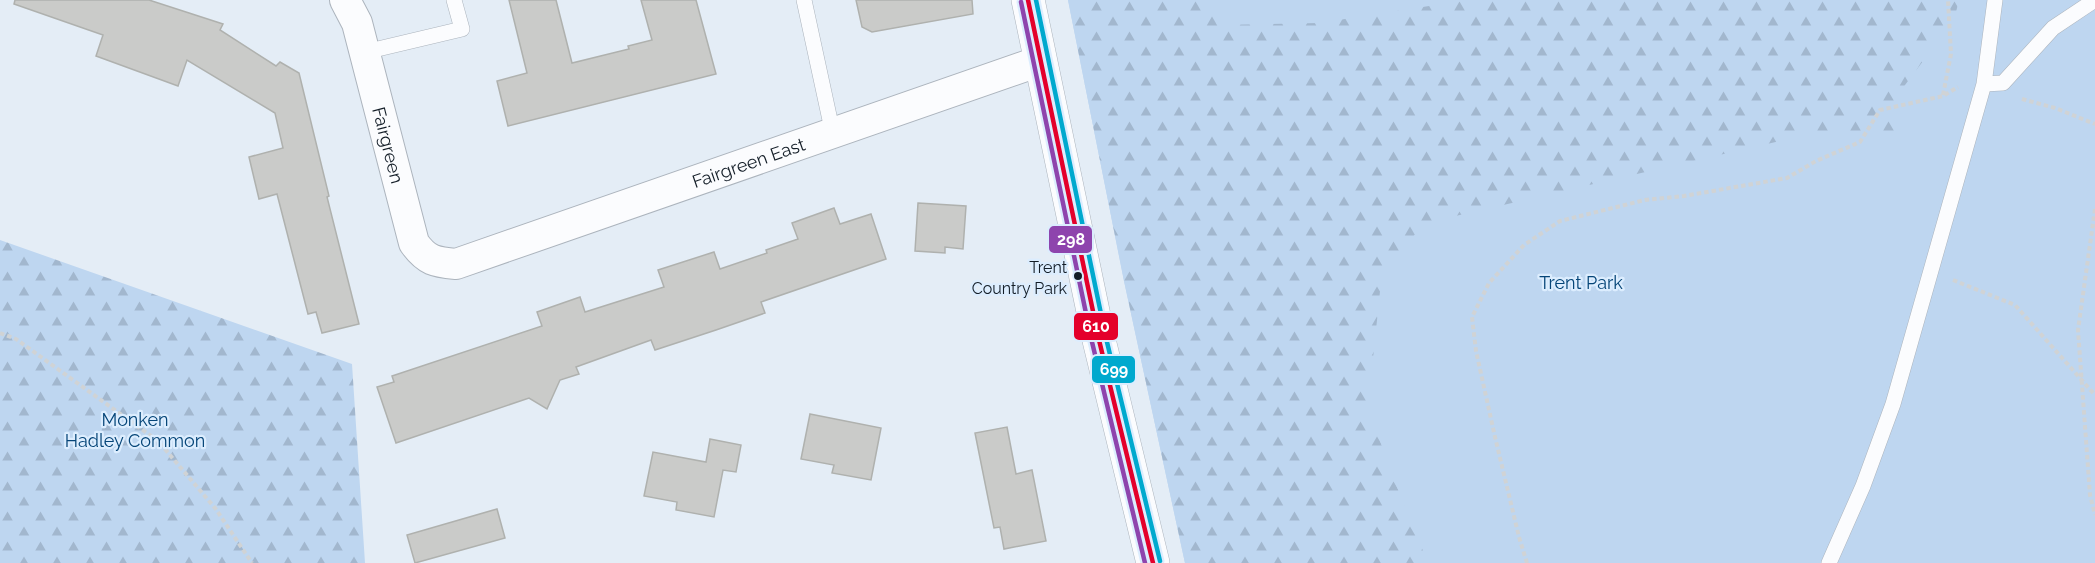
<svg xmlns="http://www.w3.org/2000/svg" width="2095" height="563" viewBox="0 0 2095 563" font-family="Raleway,sans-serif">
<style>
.green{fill:#bed6f0}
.forest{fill:url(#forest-firs)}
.building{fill:#cacbc9;stroke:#afb1ae;stroke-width:1.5}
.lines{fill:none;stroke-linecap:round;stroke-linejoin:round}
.service-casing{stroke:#acb4bd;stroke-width:16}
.minor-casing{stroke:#acb4bd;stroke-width:32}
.primary-casing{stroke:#acb4bd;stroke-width:34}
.path{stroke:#d0d3d5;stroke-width:4;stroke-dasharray:4.5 3;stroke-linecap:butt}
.service{stroke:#fbfcfe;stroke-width:15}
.minor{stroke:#fbfcfe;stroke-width:30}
.primary{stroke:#fbfcfe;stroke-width:33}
.bus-1-casing{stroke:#dcedfe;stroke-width:9}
.bus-2-casing{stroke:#dcedfe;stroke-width:9}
.bus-3-casing{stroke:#dcedfe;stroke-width:9}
.bus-1{stroke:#e4002b;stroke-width:4.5}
.bus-2{stroke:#8e44ad;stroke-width:4.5}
.bus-3{stroke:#00a9ce;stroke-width:4.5}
.bus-dot{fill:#131d27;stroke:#dcedfe;stroke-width:2}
.labels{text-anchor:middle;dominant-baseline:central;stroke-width:4.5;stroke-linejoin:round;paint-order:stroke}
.bus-label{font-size:16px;fill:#131d27;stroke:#dcedfe;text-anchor:end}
.street-label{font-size:18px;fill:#131d27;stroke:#dcedfe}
.park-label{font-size:18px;fill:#054578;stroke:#dcedfe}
.line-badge{stroke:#dcedfe;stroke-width:2}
.badge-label{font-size:16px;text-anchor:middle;font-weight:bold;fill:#fff}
</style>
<defs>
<pattern id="forest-firs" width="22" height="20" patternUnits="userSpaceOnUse" patternTransform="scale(1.5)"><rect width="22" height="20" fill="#bed6f0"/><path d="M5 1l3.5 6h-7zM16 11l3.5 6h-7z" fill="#a2b7ce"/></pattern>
</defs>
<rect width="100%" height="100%" fill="#e4edf6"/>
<!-- green -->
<path class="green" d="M 1068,0 L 2095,0 L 2095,563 L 1185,563 L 1124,281 Z"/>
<!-- forest -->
<path class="forest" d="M 1068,0 L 1212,0 L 1217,25 L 1319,23 L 1468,0 L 1959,0 L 1954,20 L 1902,89 L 1896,131 L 1823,131 L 1425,223 L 1382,272 L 1368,407 L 1392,475 L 1428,563 L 1185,563 L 1124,281 Z
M 0,240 L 352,364 L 365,563 L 0,563 Z"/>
<!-- building -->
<path class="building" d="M 15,0 L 149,0 L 223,24 L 220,30 L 276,66 L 280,62 L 299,73 L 329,196 L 327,197 L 359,324 L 322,333 L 316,312 L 308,314 L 277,194 L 259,199 L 249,157 L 283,148 L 275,113 L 187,60 L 178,86 L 96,56 L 103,35 L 14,4 Z
M 509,0 L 556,0 L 572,63 L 629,49 L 628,46 L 652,40 L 641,0 L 696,0 L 716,74 L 508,126 L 497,81 L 527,73 Z
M 856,0 L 972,0 L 973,14 L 872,32 L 862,27 Z
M 918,203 L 966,206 L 963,249 L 945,247 L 945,253 L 915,251 Z
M 834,208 L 840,224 L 871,214 L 886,259 L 761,302 L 765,313 L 716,330 L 655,350 L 651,340 L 576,367 L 579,374 L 560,380 L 547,409 L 529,398 L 396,443 L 377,387 L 394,382 L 392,376 L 542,326 L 537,312 L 580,297 L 585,312 L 664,287 L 658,270 L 714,252 L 720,269 L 767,253 L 766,250 L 798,239 L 792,223 Z
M 810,414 L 881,428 L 871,480 L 832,473 L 834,465 L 801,459 Z
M 1007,427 L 1016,474 L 1032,470 L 1046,541 L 1004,549 L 1000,527 L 994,528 L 975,433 Z
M 710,439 L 741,445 L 736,472 L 723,470 L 714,517 L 676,510 L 677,502 L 644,496 L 653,452 L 706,462 Z
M 497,509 L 505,538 L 415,563 L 407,535 Z"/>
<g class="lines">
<defs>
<path id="service" d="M 804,0 L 833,134
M 365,52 L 462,29 L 454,0
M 1984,84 L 2003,83 L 2053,28 L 2095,0
M 1829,563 L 1863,486 L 1893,404 L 1984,84 L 1995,0"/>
<g id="minor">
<path id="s1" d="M 345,0 L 357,23 L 414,243 C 427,261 435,262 456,264 L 1040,61"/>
</g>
<path id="primary" d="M 1028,0 L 1099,340 L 1153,563"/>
</defs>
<!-- service casing -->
<use href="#service" class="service-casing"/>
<!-- minor casing -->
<use href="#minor" class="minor-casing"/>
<!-- primary casing -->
<use href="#primary" class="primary-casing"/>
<!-- path -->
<path class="path" d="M 1943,95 L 1951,54 L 1948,0
M 2022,99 L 2055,108 L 2095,124
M 2095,209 L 2078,330 L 2090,495 L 2095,515
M 1953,280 L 2015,305 L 2095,395
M 0,333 L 16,339 L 158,441 L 215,508 L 252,563
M 1527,563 L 1519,537 L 1495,437 L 1476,351 L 1472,317 L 1489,283 L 1524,245 L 1560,221 L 1645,200 L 1684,196 L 1787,178 L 1816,161 L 1860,142 L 1880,110 L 1943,96 L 1958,87"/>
<!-- service -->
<use href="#service" class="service"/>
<!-- minor -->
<use href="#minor" class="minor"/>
<!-- primary -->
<use href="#primary" class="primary"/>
<defs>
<path id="bus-1" d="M 1028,0 L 1099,340 L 1153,563"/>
<path id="bus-2" d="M 1021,2 L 1092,342 L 1145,563"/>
<path id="bus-3" d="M 1036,0 L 1106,338 L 1160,561"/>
</defs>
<!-- bus-1 casing -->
<use href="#bus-1" class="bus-1-casing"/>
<!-- bus-2 casing -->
<use href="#bus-2" class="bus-2-casing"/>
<!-- bus-3 casing -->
<use href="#bus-3" class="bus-3-casing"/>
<!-- bus-1 -->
<use href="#bus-1" class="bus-1"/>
<!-- bus-2 -->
<use href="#bus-2" class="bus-2"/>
<!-- bus-3 -->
<use href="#bus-3" class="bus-3"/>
</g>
<!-- markers -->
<circle class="bus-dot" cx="1078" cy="276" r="5"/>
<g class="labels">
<!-- bus labels -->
<g class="bus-label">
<text x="1067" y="267">Trent<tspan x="1067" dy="21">Country Park</tspan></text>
</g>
<!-- street labels -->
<g class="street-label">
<text stroke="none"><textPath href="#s1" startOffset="152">Fairgreen</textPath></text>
<text stroke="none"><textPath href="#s1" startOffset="612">Fairgreen East</textPath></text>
</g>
<!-- park labels -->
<g class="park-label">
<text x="1581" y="282">Trent Park</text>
<text x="135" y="419">Monken<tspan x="135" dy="21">Hadley Common</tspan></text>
</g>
</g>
<g class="line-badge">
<rect x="1048" y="225" width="45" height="29" rx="6" fill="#8e44ad"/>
<rect x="1073" y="312" width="46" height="29" rx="6" fill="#e4002b"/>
<rect x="1091" y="355" width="45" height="29" rx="6" fill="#00a9ce"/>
</g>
<g class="badge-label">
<text x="1071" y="245">298</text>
<text x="1096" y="332">610</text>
<text x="1114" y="375">699</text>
</g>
</svg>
